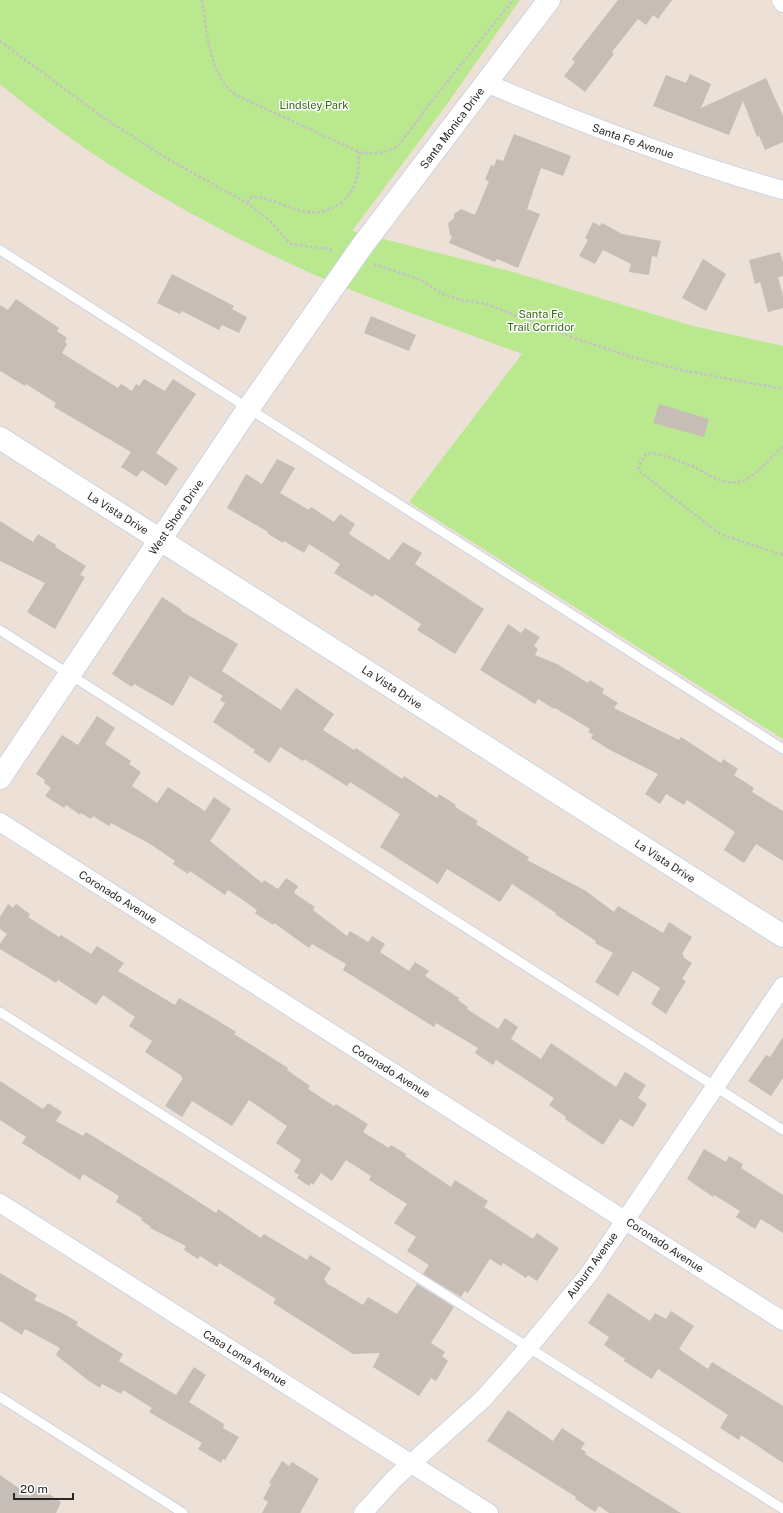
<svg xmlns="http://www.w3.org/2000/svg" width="783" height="1513" viewBox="0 0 783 1513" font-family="'Public Sans',sans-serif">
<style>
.green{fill:#b9e88e}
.building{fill:#c6bdb7}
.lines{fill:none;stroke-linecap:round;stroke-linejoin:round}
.lane-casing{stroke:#ccd4e2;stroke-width:11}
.street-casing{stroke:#ccd4e2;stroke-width:20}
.secondary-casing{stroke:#ccd4e2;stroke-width:24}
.path{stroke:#c3c3c3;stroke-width:2.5;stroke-dasharray:3 2;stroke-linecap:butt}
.lane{stroke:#fff;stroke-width:9}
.street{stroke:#fff;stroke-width:18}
.secondary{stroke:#fff;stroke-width:22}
.labels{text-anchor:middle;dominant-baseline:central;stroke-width:3;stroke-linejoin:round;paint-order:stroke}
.park-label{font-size:11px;fill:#316813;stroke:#fff}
.street-label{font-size:11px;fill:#272727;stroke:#fff}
</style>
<rect width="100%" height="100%" fill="#ece0d7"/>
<!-- green -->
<path class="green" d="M 0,0 L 520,0 L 442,111 L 352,231 L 513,272 L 693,326 L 783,346 L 783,739 L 409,502 L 522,354 C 453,328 383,304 315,275 C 204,225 94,163 0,84 Z"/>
<!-- building -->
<path class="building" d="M 618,0 L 672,0 L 658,19 L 653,15 L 646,25 L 638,19 L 612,52 L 614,54 L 585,92 L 564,76 L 575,62 L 572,59 Z
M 690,74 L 711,84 L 701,108 L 766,78 L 783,116 L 783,142 L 765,150 L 759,136 L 757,137 L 743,101 L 729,135 L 653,106 L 666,75 L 686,83 Z
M 514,134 L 571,156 L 563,176 L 541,168 L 527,209 L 540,214 L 518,268 L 497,259 L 495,262 L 449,243 L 452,236 L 450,235 L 448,223 L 454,218 L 454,214 L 461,209 L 475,215 L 489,181 L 485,180 L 491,165 L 494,166 L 497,159 L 503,161 Z
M 593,222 L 600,226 L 602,223 L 622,234 L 661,241 L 657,257 L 652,256 L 649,275 L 629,272 L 631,264 L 603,250 L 595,264 L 579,256 L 588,240 L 585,238 Z
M 780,252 L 783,263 L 783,276 L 778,277 L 783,296 L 783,308 L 768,312 L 760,282 L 755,284 L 749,260 Z
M 703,259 L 726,274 L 706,311 L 682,298 Z
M 172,274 L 234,306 L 232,309 L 247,317 L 239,333 L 222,325 L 219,330 L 182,311 L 180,314 L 157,303 Z
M 16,299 L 59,328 L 57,331 L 67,338 L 65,342 L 67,344 L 62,353 L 118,388 L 121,384 L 132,391 L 136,384 L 139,386 L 144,379 L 165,391 L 173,379 L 196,394 L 156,453 L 178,468 L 166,486 L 142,470 L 137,477 L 121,467 L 131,452 L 54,407 L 56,403 L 26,384 L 25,386 L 0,371 L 0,305 L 8,310 Z
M 371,316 L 416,335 L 409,351 L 364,333 Z
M 659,404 L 709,419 L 704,437 L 653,423 Z
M 277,459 L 295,468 L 280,493 L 309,510 L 311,507 L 334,522 L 340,514 L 355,524 L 349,534 L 389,560 L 403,542 L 422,553 L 415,564 L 484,609 L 455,654 L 417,630 L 421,624 L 375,594 L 373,597 L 334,573 L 340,564 L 309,544 L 304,553 L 284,541 L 283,543 L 267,533 L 268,532 L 227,508 L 246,474 L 262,484 Z
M 0,521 L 33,542 L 38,534 L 56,545 L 55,547 L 86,566 L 80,575 L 85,577 L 55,629 L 27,612 L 45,583 L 0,561 Z
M 162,597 L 182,610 L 181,611 L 238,644 L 222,671 L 281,710 L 296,688 L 334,714 L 323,730 L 354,750 L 356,748 L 402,779 L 404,776 L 437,798 L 439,794 L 456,805 L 455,807 L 478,821 L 476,824 L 529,857 L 527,860 L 586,891 L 614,912 L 618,906 L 663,933 L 669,922 L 692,937 L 682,954 L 684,955 L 683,957 L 692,963 L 682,979 L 686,981 L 666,1014 L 651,1004 L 660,988 L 633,971 L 618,996 L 595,982 L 613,953 L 595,943 L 596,941 L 555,914 L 556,913 L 512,884 L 500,902 L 447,869 L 438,884 L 380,847 L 400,814 L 350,782 L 347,786 L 304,759 L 303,761 L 280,747 L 270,763 L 253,752 L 255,750 L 213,722 L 225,703 L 220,700 L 223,696 L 190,676 L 173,706 L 134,684 L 132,687 L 112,674 Z
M 508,624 L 521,633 L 525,628 L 540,637 L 534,646 L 538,649 L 535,655 L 557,664 L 588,683 L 590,680 L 604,689 L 602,693 L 618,703 L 614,708 L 679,740 L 681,737 L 721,763 L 723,759 L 738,769 L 734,775 L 754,788 L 752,792 L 783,811 L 783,861 L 756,844 L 744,863 L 724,850 L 735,832 L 687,800 L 684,805 L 666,794 L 660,804 L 645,794 L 658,774 L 610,750 L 591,738 L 593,735 L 588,732 L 590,729 L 555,708 L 554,709 L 538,699 L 535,704 L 480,670 Z
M 97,716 L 115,728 L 105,744 L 131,761 L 129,764 L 141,772 L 132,786 L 157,803 L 168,787 L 205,811 L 214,797 L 231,809 L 210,841 L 262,883 L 264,880 L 278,889 L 286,878 L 298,886 L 294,893 L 315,907 L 313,910 L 347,936 L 350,931 L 368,942 L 372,936 L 385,944 L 380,952 L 409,971 L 415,962 L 429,971 L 425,976 L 459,998 L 458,1000 L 468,1007 L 467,1009 L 498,1029 L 505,1018 L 518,1027 L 511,1039 L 541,1059 L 551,1043 L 616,1087 L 625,1072 L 646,1085 L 638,1098 L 647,1104 L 633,1127 L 620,1119 L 603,1145 L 565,1119 L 566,1117 L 549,1105 L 554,1098 L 496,1060 L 493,1065 L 475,1053 L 478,1048 L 436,1023 L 434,1027 L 343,970 L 346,964 L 312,944 L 309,948 L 274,923 L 273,925 L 255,913 L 257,910 L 228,890 L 225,895 L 190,871 L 188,874 L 173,864 L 175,861 L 150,844 L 111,823 L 109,826 L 93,816 L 91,819 L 81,813 L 80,815 L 66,805 L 64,808 L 45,796 L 51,788 L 44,783 L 45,780 L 36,774 L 62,735 L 78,745 Z
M 8,904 L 13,908 L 16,904 L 30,914 L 28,917 L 59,937 L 61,935 L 91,954 L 97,946 L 124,963 L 118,971 L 175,1005 L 179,998 L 217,1020 L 236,1032 L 234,1034 L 288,1068 L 287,1070 L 310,1086 L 308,1089 L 334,1106 L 336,1104 L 368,1124 L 363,1132 L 389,1148 L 391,1145 L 406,1154 L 405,1156 L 451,1187 L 455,1180 L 488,1201 L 484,1207 L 533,1239 L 537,1233 L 559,1248 L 537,1281 L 528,1275 L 526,1278 L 503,1263 L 501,1266 L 490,1259 L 468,1293 L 465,1291 L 461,1297 L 423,1274 L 429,1265 L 407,1251 L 416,1237 L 394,1223 L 407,1204 L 369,1180 L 371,1176 L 346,1160 L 332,1181 L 321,1173 L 313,1185 L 311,1183 L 309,1186 L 297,1178 L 299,1175 L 294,1172 L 301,1160 L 276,1143 L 287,1126 L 249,1100 L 232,1126 L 192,1101 L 182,1117 L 165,1106 L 183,1078 L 181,1077 L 182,1076 L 145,1052 L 152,1041 L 129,1026 L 135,1017 L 103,995 L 96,1005 L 58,980 L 56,983 L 0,949 L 0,944 L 7,934 L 0,929 L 0,917 Z
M 783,1037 L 783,1078 L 771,1096 L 748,1081 L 766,1055 L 770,1057 Z
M 0,1081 L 43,1109 L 48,1103 L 62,1112 L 56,1121 L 83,1136 L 86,1132 L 171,1184 L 216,1213 L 218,1209 L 261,1238 L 264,1234 L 307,1260 L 310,1255 L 331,1268 L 324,1279 L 328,1284 L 363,1305 L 368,1297 L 397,1314 L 417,1284 L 454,1307 L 431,1343 L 445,1352 L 442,1356 L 448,1361 L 436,1381 L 431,1378 L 419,1396 L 373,1367 L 380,1353 L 353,1354 L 273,1303 L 276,1299 L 219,1263 L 217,1267 L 200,1256 L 198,1259 L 184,1250 L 186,1246 L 150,1228 L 151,1227 L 141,1220 L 142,1218 L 116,1202 L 119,1196 L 83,1174 L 80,1180 L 22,1143 L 26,1137 L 0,1120 Z
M 704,1149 L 726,1162 L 729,1156 L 743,1164 L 741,1168 L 783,1195 L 783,1233 L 761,1219 L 755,1229 L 736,1217 L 740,1211 L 714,1195 L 713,1197 L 687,1179 Z
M 0,1273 L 37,1295 L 34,1300 L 64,1314 L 78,1322 L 76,1325 L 123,1354 L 119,1361 L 176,1395 L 194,1367 L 206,1375 L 189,1402 L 224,1424 L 223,1428 L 239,1437 L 225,1460 L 223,1459 L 221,1463 L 198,1449 L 202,1443 L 149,1412 L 152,1408 L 123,1390 L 121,1394 L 102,1384 L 100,1388 L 89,1381 L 56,1355 L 60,1348 L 25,1329 L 22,1335 L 0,1321 Z
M 608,1293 L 650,1321 L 655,1313 L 666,1319 L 671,1311 L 694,1326 L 679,1349 L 708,1369 L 712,1362 L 783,1406 L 783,1463 L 741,1435 L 739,1440 L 720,1428 L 728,1415 L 658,1369 L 652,1379 L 624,1361 L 625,1359 L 604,1345 L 609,1337 L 588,1323 Z
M 508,1410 L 553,1441 L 562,1428 L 585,1443 L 581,1449 L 586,1452 L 585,1454 L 681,1513 L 609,1513 L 599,1506 L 595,1512 L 575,1499 L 576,1497 L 487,1441 Z
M 282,1461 L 289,1466 L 292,1462 L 319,1479 L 300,1513 L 262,1513 L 268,1502 L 263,1499 L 271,1484 L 269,1483 Z
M 0,1475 L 30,1496 L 37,1486 L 61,1502 L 56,1513 L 0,1513 Z"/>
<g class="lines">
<defs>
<path id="lane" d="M 0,250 L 783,749
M 0,630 L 783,1130
M 0,1012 L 783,1509
M 0,1397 L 183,1513"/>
<path id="street" d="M 781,0 L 783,3
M 486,83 C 583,124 681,162 783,190
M 0,822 L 783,1321
M 0,1203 L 489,1513
M 363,1513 L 394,1479 L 483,1399 L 528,1348 L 589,1274 L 783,986"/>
<path id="secondary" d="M 0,438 L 783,936
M 0,778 L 248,409 L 362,246 L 549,0"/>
</defs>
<!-- lane casing -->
<use href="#lane" class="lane-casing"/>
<!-- street casing -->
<use href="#street" class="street-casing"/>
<!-- secondary casing -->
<use href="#secondary" class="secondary-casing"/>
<!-- path -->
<path class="path" d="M 202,0 C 207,31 209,76 236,95 L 359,152 C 371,155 389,153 399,145 L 431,102 L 513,0
M 0,41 L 101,116 L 166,158 L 247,203 L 269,220 L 291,244 L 334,250
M 247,203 L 252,197 C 269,197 285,207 302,211 C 328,218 354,200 358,173 C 359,166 359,159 359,152
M 374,264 L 421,280 L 442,294 L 461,300 L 486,304 L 577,339 L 629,356 L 681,370 L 783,389
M 783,447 C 770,457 758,475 742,481 C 723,488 704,470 687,464 C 675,459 663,455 651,453 L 645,455 L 638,467 L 640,472 L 720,534 L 783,555"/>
<!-- lane -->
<use href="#lane" class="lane"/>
<!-- street -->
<use href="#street" class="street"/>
<!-- secondary -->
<use href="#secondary" class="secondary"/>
</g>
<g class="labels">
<!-- park labels -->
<g class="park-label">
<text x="314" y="105">Lindsley Park</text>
<text x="541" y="314">Santa Fe<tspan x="541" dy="13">Trail Corridor</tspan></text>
</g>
<!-- street labels -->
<g class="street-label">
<text transform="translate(452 128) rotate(-53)">Santa Monica Drive</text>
<text transform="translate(633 141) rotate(19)">Santa Fe Avenue</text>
<text transform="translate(118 513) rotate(32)">La Vista Drive</text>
<text transform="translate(176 517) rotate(-56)">West Shore Drive</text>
<text transform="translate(392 687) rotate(33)">La Vista Drive</text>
<text transform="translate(665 861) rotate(33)">La Vista Drive</text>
<text transform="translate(118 897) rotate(32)">Coronado Avenue</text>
<text transform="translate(391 1071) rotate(32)">Coronado Avenue</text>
<text transform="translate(665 1245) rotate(33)">Coronado Avenue</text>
<text transform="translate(592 1265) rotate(-54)">Auburn Avenue</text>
<text transform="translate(245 1358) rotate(32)">Casa Loma Avenue</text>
</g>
</g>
<!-- scale -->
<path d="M14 1493v6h59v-6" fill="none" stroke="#272727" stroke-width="2"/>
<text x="20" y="1493" font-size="12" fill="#272727" stroke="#ffffff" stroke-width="3" paint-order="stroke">20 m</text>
</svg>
